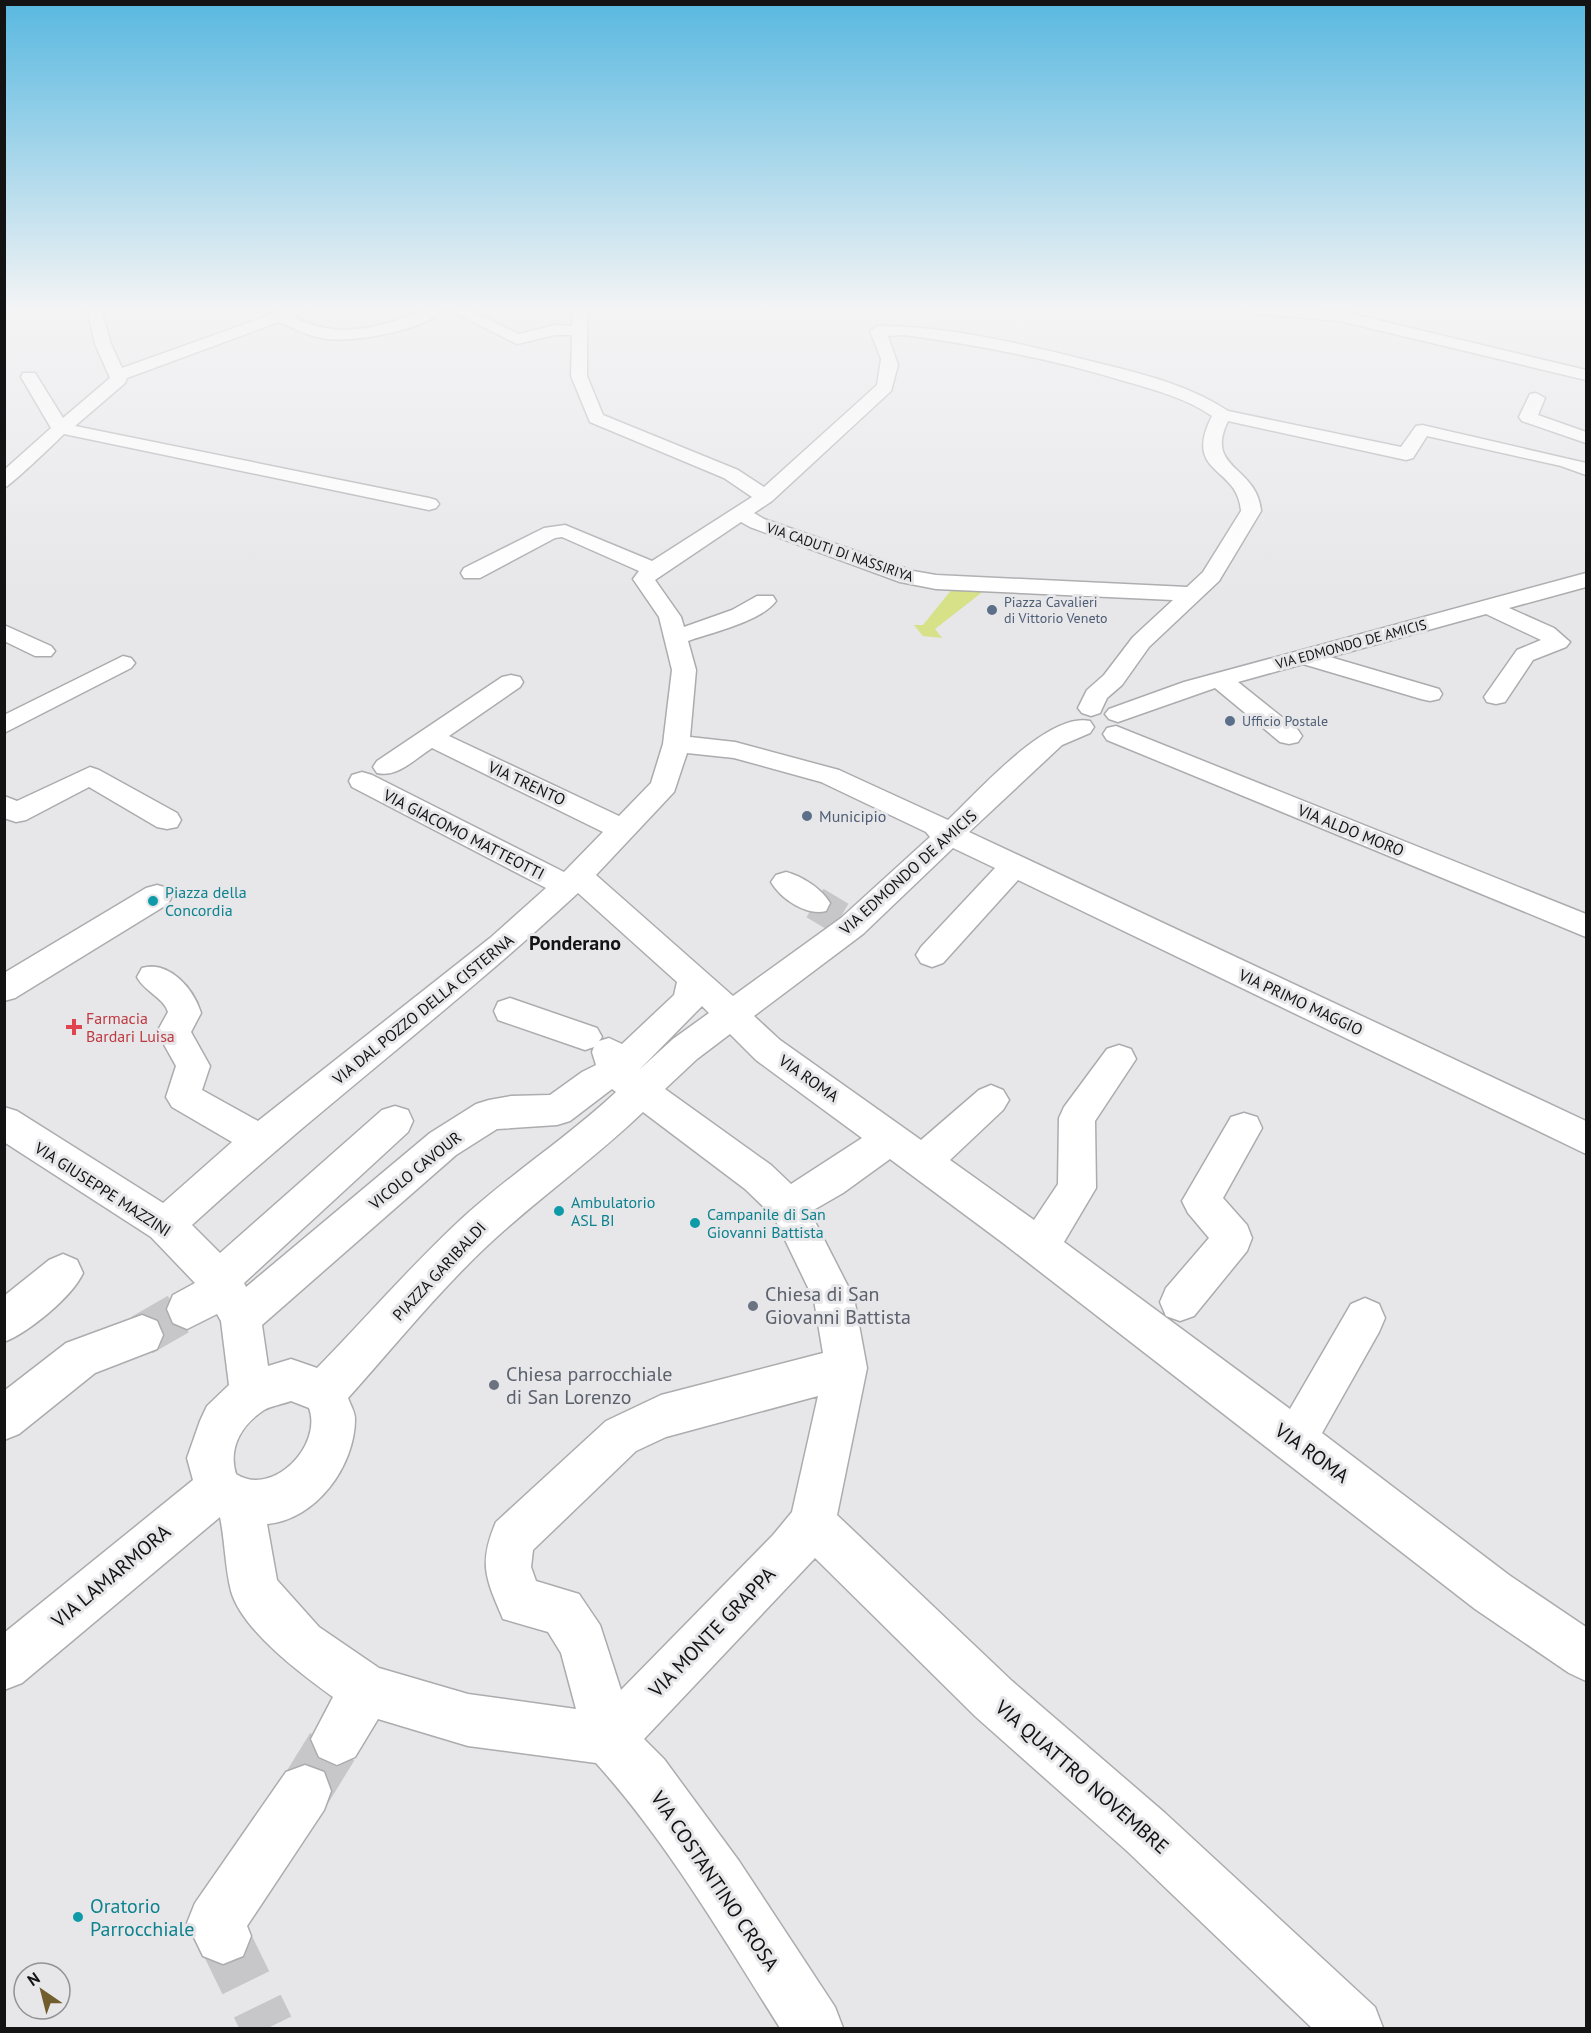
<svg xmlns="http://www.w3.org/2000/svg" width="1591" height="2033" viewBox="0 0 1591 2033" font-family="'PT Sans',sans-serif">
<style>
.green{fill:#d7e187}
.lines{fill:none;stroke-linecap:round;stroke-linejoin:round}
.minor-tunnel-far2{stroke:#c7c6c9;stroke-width:33;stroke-dasharray:33 16;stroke-linecap:butt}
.minor-tunnel-far1{stroke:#c7c6c9;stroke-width:42;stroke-dasharray:42 21;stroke-linecap:butt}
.minor-tunnel{stroke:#c7c6c9;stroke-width:52;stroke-dasharray:52 26;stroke-linecap:butt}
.minor-casing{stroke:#acabae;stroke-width:3}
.minor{fill:#fff;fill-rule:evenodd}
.service-dot{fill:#5c6f8a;stroke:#e7e6e9;stroke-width:2}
.culture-dot{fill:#0f9aa8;stroke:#e7e6e9;stroke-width:2}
.health-dot{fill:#e0444e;stroke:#e7e6e9;stroke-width:2}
.worship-dot{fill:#6b7280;stroke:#e7e6e9;stroke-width:2}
.labels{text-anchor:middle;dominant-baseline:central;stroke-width:6;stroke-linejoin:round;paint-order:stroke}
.far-street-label{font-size:14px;fill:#131314;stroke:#e7e6e9}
.far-service-label{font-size:14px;fill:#4e5e75;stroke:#e7e6e9;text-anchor:start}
.street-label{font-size:16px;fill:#131314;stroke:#e7e6e9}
.service-label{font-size:16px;fill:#4e5e75;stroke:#e7e6e9;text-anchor:start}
.culture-label{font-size:16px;fill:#0d838f;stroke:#e7e6e9;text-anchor:start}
.health-label{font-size:16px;fill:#be3a42;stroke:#e7e6e9;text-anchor:start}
.quarter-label{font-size:20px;font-weight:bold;fill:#131314;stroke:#e7e6e9}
.near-worship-label{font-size:20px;fill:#5b616d;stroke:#e7e6e9;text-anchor:start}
.near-street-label{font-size:20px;fill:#131314;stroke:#e7e6e9}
.near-culture-label{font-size:20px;fill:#0d838f;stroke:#e7e6e9;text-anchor:start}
</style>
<rect width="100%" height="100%" fill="#e7e6e9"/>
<!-- green -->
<path class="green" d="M 953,588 L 985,590 L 935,629 L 942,638 L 923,636 L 914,625 L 923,625 Z"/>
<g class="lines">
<!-- minor-tunnel-far2 -->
<path class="minor-tunnel-far2" d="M 815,903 L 840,918"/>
<!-- minor-tunnel-far1 -->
<path class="minor-tunnel-far1" d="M 142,1335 L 187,1309"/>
<!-- minor-tunnel -->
<path class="minor-tunnel" d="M 305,1791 L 337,1739
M 223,1936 L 268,2028"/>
<defs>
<path id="minor" d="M 87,309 L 101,309 L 111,344 L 122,368 L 287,309 L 308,309 L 293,317 C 329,335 360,332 398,320 C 416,314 424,309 443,309 C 425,331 355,342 328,339 C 309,337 296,329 279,322 L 127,378 L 125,383 L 75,426 L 429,498 L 436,500 L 439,504 L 436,508 L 429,510 L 64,434 C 55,443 10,486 4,488 L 4,470 L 51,428 L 21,377 L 23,373 L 35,373 L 63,418 L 110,378 L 95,344 Z
M 447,309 L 466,309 L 519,334 L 555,325 L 572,326 L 573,309 L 587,309 L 587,376 L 603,415 L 738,470 L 764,487 L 877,385 L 881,359 L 870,331 L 878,326 C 948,326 1018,343 1086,360 C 1134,372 1186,383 1228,411 L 1401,447 L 1416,426 L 1422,425 L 1586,463 L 1586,475 L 1561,466 L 1427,436 L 1413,458 L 1406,460 L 1228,421 C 1204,470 1257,465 1261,511 L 1219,581 L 1149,647 L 1122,685 L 1107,698 L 1100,713 L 1091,716 L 1082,713 L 1078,708 L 1087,690 L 1104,675 L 1133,637 L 1173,600 L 936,589 L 900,582 L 750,527 L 741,522 L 655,580 L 681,617 L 684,627 L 732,610 L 757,596 L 773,596 L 776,601 C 762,621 711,633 688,641 L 696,670 L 690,737 L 735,742 L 839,770 L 948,820 C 977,793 1048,711 1090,721 L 1094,727 L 1090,733 L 1062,745 L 969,832 L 1586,1121 L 1586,1154 L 1018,880 L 943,963 L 932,967 L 921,963 L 916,955 L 921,947 L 995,868 L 953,848 L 863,934 L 754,1016 L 780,1040 L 921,1140 L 979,1090 L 991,1085 L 1003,1090 L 1009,1100 L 1003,1110 L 950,1160 L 1034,1220 L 1058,1184 L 1059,1118 L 1064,1107 L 1107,1049 L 1119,1045 L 1131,1049 L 1136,1059 L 1095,1121 L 1096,1188 L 1064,1242 L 1290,1409 L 1351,1304 L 1365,1298 L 1379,1304 L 1385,1318 L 1379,1332 L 1322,1433 L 1509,1575 L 1586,1627 L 1586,1681 L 1569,1673 L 1475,1609 L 1003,1243 L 890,1159 L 843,1193 L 810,1212 L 854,1298 L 867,1368 L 837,1515 L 1012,1681 L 1165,1813 L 1375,2007 L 1383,2028 L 1312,2028 L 1127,1851 L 976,1717 L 815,1558 L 644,1739 L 664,1759 L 739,1861 L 835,2007 L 843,2028 L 780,2028 C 723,1938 668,1843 596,1763 L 468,1746 L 378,1719 L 355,1757 L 337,1765 L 319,1757 L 311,1739 L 333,1697 C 301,1674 242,1630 231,1591 C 225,1567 225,1541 220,1517 L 22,1683 L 4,1690 L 4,1633 L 193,1480 L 187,1458 L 200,1421 L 207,1406 L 229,1385 L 221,1321 L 217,1314 L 187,1329 L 173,1323 L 167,1309 L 173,1295 L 195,1283 L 151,1237 L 4,1142 L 4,1107 L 17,1111 L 163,1203 L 232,1142 L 172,1107 L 166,1097 L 176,1066 L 157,1032 L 168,1012 C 164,998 144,991 137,977 L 142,968 C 169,960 194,989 201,1013 L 191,1032 L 210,1066 L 202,1090 L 258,1121 L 490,938 L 546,888 L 352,787 L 349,781 L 352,775 L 362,772 L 372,775 L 564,872 L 603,832 L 432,748 C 415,759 397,778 377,773 L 373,767 L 377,761 L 502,677 L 511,675 L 520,677 L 523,682 L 520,687 L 449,736 L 619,816 L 651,783 L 663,744 L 672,670 L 659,617 L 633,579 L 639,571 L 562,537 L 555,538 L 480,578 L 464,578 L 461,573 L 464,568 L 544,528 L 565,525 L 652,561 L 752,497 L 724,478 L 590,422 L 571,376 L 572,335 L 555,335 L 517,344 ZM 904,335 C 978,345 1052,359 1124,381 C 1155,390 1186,398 1212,416 C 1182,476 1238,465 1241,511 L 1203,572 L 1187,587 L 936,575 L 913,571 L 764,519 L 754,513 L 772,501 L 891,391 L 898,365 L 888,336 ZM 687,753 L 734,758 L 821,782 L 926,832 L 930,837 L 841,918 L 733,996 L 596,875 L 674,792 ZM 578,893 L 677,982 L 674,995 L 622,1044 L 609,1038 L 599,1041 L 602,1037 L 597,1028 L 510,998 L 498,1002 L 494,1011 L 498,1020 L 585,1050 L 594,1047 L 592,1052 L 596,1065 L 582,1072 L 550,1095 L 511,1096 L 489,1100 L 476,1104 L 430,1133 L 246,1287 L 244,1283 L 408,1132 L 413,1121 L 408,1110 L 395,1106 L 382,1110 L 220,1253 L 192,1225 C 317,1110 454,1008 578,893 ZM 702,1006 L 709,1013 L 673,1039 L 639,1070 ZM 730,1034 L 756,1060 L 862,1138 L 791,1184 L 771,1165 L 665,1089 L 697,1059 ZM 612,1089 L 616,1092 C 566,1139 507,1176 457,1223 C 408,1269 364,1320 317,1368 L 291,1359 L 268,1366 L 262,1325 L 456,1155 L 497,1129 L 557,1125 L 570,1121 ZM 643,1112 L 745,1189 L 774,1217 L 814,1300 L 823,1353 L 661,1395 L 606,1421 L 496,1522 C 478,1564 486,1579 503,1619 L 548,1632 L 561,1653 L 576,1709 L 468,1694 L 379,1668 L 319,1627 L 277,1580 L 267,1524 C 316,1520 355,1466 355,1419 C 355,1412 350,1404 348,1398 C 392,1349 439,1291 487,1246 C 537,1199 593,1160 643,1112 ZM 818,1396 L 792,1512 L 773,1535 L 621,1690 L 600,1625 L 579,1594 L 536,1581 L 531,1567 L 533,1550 L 636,1451 L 666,1437 ZM 291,1401 L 309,1408 C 323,1445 273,1498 236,1474 C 228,1448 241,1425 264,1410 C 271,1406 283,1404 291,1401 Z
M 1246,309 L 1340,311 L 1586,370 L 1586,380 L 1340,321 L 1253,313 Z
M 1536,393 L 1545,398 L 1538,415 L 1586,432 L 1586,443 L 1522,421 L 1519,417 L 1530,394 Z
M 1586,573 L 1586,587 L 1509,608 L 1554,628 L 1570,642 L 1566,647 L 1533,660 L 1505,702 L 1496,704 L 1487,702 L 1484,697 L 1517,650 L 1541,640 L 1486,614 L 1330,657 L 1439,689 L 1442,694 L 1439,699 L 1430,701 L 1421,699 L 1303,664 L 1238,682 L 1298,730 L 1302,736 L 1298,742 L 1289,744 L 1280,742 L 1215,688 L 1118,722 L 1109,719 L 1105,714 L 1109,709 L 1184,682 Z
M 4,625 L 51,646 L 55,651 L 51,656 L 35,656 L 4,641 Z
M 123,656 L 131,658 L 135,663 L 131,668 L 4,733 L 4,715 Z
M 1116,726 L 1586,914 L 1586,937 L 1107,740 L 1103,734 L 1107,728 Z
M 90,767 L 99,770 L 177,813 L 181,820 L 177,827 L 167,829 L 157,827 L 89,787 L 26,820 L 16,822 L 4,818 L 4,796 L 17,801 Z
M 786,872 C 802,876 822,889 830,903 L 826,911 C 806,916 781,899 771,882 L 776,875 Z
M 157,885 L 168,888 L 172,896 L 168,904 L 15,998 L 4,1001 L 4,973 L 146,888 Z
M 1244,1113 L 1257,1117 L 1262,1128 L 1223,1198 L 1247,1225 L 1252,1238 L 1247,1251 L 1194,1316 L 1180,1321 L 1166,1316 L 1160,1302 L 1166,1288 L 1209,1238 L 1188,1213 L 1182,1201 L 1231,1117 Z
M 63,1254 L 77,1260 L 83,1273 C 72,1297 29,1332 4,1342 L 4,1296 L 49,1260 Z
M 142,1315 L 157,1321 L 163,1335 L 157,1349 L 95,1373 L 19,1434 L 4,1440 L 4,1391 L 66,1343 Z
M 305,1765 L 324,1772 L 331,1791 L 324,1810 L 247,1926 L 251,1936 L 243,1956 L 223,1964 L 203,1956 L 187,1923 L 195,1903 L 286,1772 Z"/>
</defs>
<!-- minor casing -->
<use href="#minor" class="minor-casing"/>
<!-- minor -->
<use href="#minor" class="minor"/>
</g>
<!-- sky -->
<linearGradient id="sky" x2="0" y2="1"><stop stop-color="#58b8e0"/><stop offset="0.52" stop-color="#f4f4f5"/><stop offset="1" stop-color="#f4f4f5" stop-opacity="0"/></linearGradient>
<rect width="1591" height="594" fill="url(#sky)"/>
<!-- markers -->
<g class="service-dot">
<circle cx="992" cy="610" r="6"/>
<circle cx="1230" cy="721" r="6"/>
<circle cx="807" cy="816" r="6"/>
</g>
<g class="culture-dot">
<circle cx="153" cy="901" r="6"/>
<circle cx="559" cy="1211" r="6"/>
<circle cx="695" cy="1223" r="6"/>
<circle cx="78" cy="1917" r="6"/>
</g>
<path class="health-dot" d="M71 1018h6v6h6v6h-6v6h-6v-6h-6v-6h6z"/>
<g class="worship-dot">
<circle cx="753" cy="1306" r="6"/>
<circle cx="494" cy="1385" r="6"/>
</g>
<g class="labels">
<!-- far-street labels -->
<g class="far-street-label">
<text transform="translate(840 552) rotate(19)">VIA CADUTI DI NASSIRIYA</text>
<text transform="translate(1351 644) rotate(-15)">VIA EDMONDO DE AMICIS</text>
</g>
<!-- far-service labels -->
<g class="far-service-label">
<text x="1004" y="602">Piazza Cavalieri<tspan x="1004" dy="16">di Vittorio Veneto</tspan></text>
<text x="1242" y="721">Ufficio Postale</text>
</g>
<!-- street labels -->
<g class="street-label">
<text transform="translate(527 783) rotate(25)">VIA TRENTO</text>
<text transform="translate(1351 830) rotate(22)">VIA ALDO MORO</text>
<text transform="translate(464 834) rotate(27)">VIA GIACOMO MATTEOTTI</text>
<text transform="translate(908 872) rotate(-42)">VIA EDMONDO DE AMICIS</text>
<text transform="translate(1301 1002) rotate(25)">VIA PRIMO MAGGIO</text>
<text transform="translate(423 1009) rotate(-39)">VIA DAL POZZO DELLA CISTERNA</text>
<text transform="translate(809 1078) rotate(35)">VIA ROMA</text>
<text transform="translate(415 1170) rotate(-39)">VICOLO CAVOUR</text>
<text transform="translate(103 1189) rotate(33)">VIA GIUSEPPE MAZZINI</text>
<text transform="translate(439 1271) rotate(-47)">PIAZZA GARIBALDI</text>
</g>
<!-- service labels -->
<g class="service-label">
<text x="819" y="816">Municipio</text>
</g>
<!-- culture labels -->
<g class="culture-label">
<text x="165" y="892">Piazza della<tspan x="165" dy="18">Concordia</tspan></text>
<text x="571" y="1202">Ambulatorio<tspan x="571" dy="18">ASL BI</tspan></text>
<text x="707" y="1214">Campanile di San<tspan x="707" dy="18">Giovanni Battista</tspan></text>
</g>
<!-- health labels -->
<g class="health-label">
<text x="86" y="1018">Farmacia<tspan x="86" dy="18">Bardari Luisa</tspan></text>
</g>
<!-- quarter labels -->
<g class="quarter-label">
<text x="575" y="943">Ponderano</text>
</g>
<!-- near-worship labels -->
<g class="near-worship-label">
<text x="765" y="1294">Chiesa di San<tspan x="765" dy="23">Giovanni Battista</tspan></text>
<text x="506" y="1374">Chiesa parrocchiale<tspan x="506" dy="23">di San Lorenzo</tspan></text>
</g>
<!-- near-street labels -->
<g class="near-street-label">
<text transform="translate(1312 1453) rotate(36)">VIA ROMA</text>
<text transform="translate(111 1576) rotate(-40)">VIA LAMARMORA</text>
<text transform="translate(712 1632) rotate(-46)">VIA MONTE GRAPPA</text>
<text transform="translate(1082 1777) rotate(41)">VIA QUATTRO NOVEMBRE</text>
<text transform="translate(715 1881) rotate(56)">VIA COSTANTINO CROSA</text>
</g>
<!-- near-culture labels -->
<g class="near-culture-label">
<text x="90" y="1906">Oratorio<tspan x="90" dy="23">Parrocchiale</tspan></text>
</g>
</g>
<!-- border -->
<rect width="1591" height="2033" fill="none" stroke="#131314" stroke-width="12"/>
<!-- north arrow -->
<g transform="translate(42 1991) rotate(325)"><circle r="28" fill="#e7e6e9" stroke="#929294" stroke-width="1.5"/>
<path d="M0-4.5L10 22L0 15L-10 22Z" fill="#725d2c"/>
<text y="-9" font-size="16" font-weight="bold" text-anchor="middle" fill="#131314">N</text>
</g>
</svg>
